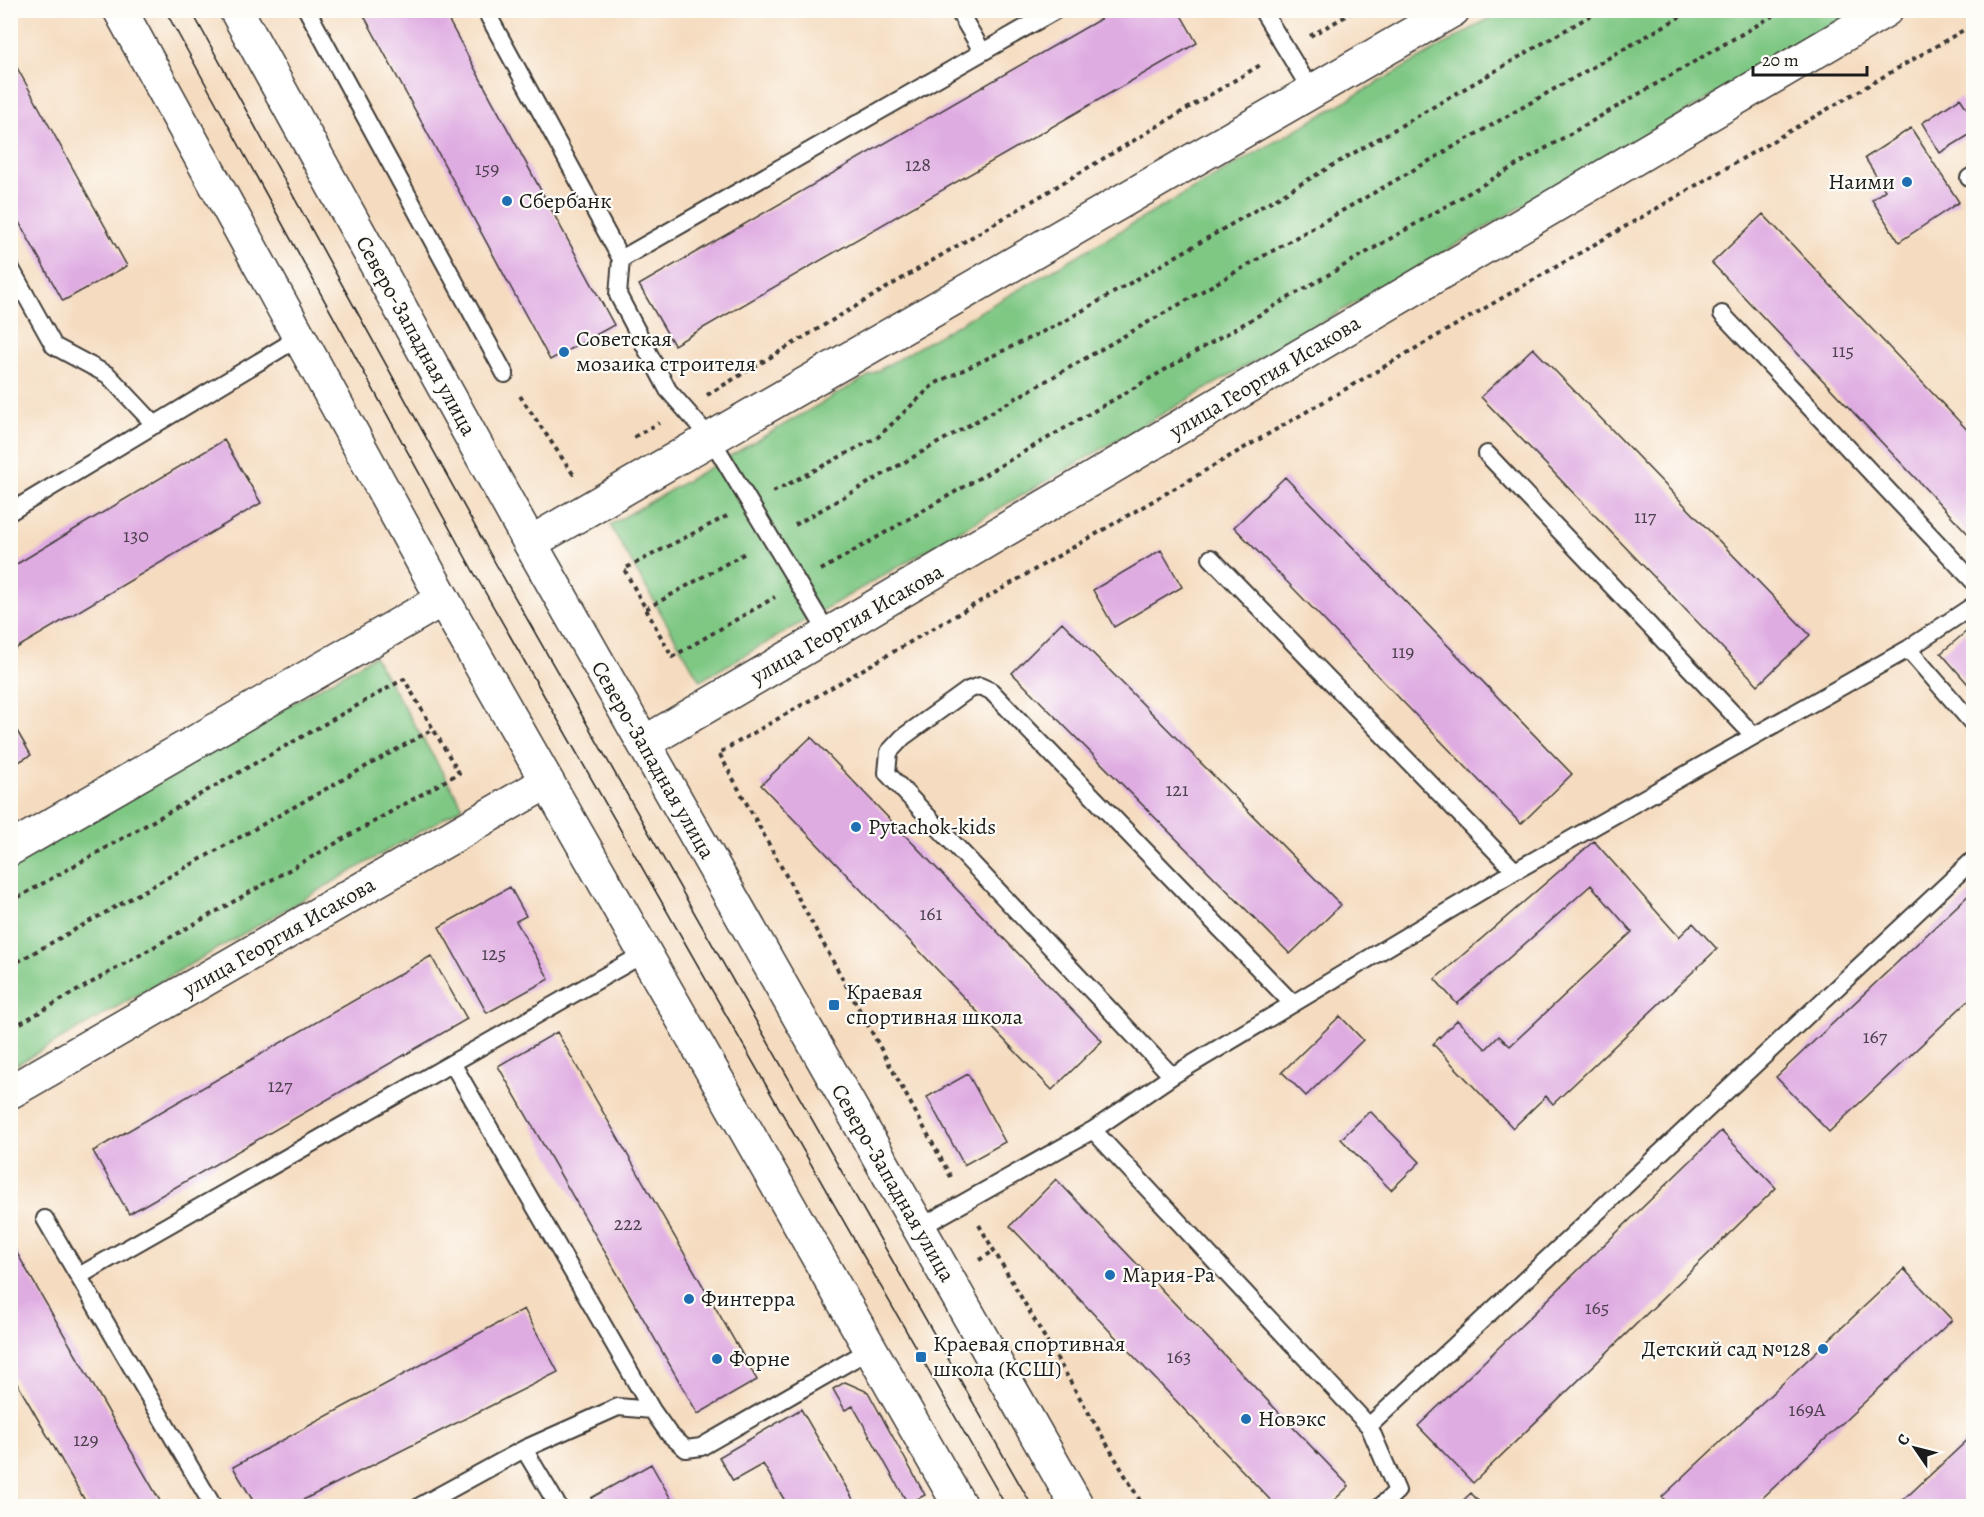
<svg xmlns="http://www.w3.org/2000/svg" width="1984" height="1517" viewBox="0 0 1984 1517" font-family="Alegreya,serif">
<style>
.green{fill:#7fc884;stroke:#4e7250;stroke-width:1.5}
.building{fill:#dface2}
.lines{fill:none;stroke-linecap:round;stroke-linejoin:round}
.service-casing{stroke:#3d3935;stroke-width:20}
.tertiary-casing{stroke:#3d3935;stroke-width:36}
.secondary-casing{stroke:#3d3935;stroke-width:36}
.path{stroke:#3d3935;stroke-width:4;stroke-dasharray:4.5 4.5;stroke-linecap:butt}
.service{stroke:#fff;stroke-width:16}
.tertiary{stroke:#fff;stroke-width:33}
.secondary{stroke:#fff;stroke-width:33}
.tram{stroke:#1c1c1c;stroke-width:1.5}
.poi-dot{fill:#1f6fb2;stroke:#fdfcf7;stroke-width:2}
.labels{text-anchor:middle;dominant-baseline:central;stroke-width:4.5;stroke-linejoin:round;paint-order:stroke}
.number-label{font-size:20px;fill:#4d404e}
.poi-label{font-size:22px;fill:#1c1c1c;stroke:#fdfcf7;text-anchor:start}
.street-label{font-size:22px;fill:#1c1c1c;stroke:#fdfcf7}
</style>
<rect width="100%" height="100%" fill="#fdfcf7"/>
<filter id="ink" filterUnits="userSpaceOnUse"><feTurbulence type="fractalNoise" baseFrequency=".0167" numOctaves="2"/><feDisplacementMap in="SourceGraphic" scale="12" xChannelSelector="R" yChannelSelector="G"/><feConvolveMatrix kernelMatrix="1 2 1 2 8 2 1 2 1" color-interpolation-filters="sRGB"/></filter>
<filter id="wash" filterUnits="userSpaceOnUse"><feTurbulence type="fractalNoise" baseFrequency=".008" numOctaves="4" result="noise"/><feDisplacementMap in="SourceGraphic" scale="24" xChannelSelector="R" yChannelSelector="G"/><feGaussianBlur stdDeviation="1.35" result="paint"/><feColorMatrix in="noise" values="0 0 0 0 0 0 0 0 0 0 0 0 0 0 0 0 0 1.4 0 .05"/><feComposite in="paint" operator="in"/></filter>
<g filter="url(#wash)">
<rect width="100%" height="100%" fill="#f5dcc0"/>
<!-- green -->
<path class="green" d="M 1502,11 L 1861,11 L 700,681 L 610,525 Z
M 374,656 L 463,807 L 11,1068 L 10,867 Z"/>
<g id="blocks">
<!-- building -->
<path class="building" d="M 361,10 L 443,10 L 614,325 L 550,360 Z
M 1116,10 L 1178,10 L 1197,43 L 674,345 L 639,285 Z
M 10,55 L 127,266 L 63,301 L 10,206 Z
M 1960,98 L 1974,119 L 1974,132 L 1940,153 L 1922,123 Z
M 1911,128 L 1959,202 L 1899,242 L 1872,200 L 1885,190 L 1865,158 Z
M 1763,214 L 1974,437 L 1974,540 L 1712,263 Z
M 1533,348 L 1810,635 L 1758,685 L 1481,397 Z
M 224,440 L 261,503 L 10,652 L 10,568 Z
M 1285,477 L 1572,774 L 1521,824 L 1234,527 Z
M 1161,550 L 1182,587 L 1114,627 L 1093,590 Z
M 1062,622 L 1341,905 L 1290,954 L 1012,673 Z
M 1974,625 L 1974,691 L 1941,653 Z
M 10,719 L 31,755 L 10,767 Z
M 811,737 L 1102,1041 L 1052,1090 L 761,785 Z
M 1594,841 L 1679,937 L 1693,923 L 1717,949 L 1553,1104 L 1546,1096 L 1513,1128 L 1433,1044 L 1457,1020 L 1486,1049 L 1499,1036 L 1510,1046 L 1632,932 L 1591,885 L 1457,1004 L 1435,979 Z
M 510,887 L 526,916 L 516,921 L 549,979 L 487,1013 L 439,927 Z
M 1974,890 L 1974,995 L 1829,1132 L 1776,1077 Z
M 431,956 L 467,1019 L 129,1214 L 93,1151 Z
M 1340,1016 L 1363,1040 L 1306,1096 L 1282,1072 Z
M 557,1032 L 757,1380 L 698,1414 L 498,1066 Z
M 968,1074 L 1005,1142 L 964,1165 L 927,1097 Z
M 1370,1111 L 1420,1162 L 1391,1190 L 1341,1139 Z
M 1721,1131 L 1776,1188 L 1473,1483 L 1418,1426 Z
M 1056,1179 L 1349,1486 L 1328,1506 L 1276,1506 L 1010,1226 Z
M 10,1241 L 163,1506 L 88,1506 L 10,1371 Z
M 1904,1269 L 1952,1320 L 1754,1506 L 1670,1506 L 1662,1497 Z
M 524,1309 L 558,1372 L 291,1506 L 256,1506 L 233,1467 Z
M 845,1382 L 868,1392 L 925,1495 L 908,1504 L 853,1406 L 845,1410 L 833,1389 Z
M 801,1409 L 857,1506 L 788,1506 L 763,1464 L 733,1481 L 719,1457 Z
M 1974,1434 L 1974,1506 L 1897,1506 Z
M 651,1464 L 675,1506 L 595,1506 L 591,1498 Z
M 1471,1493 L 1483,1506 L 1457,1506 Z"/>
</g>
</g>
<g filter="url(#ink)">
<use href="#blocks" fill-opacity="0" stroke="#3d3935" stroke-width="1.5"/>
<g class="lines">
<defs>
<path id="service" d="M 307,10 L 505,374
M 958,10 L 982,51
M 1262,10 L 1311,90
M 489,17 L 621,259 L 618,295 L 668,390 L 712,440 L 829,635
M 1969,178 L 1974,175
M 621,259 L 1056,10
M 10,267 L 54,346 L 108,375 L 155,425
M 1722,314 L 1974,582
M 1487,454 L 1754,736
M 10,512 L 300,337
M 1211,558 L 1515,871
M 1908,649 L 1974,725
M 452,1063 L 652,1410
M 1172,1076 L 887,773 L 889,752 L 903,737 L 968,690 L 980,686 L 991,691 L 1293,1004
M 1093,1130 L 1369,1426
M 45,1219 L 213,1506
M 919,1228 L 1093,1130 L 1172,1076 L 1515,871 L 1908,649 L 1974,605
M 79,1276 L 645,953
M 524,1449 L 558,1506
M 420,1506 L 524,1449 L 618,1407 L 652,1410 L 669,1434 L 686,1449 L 701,1447 L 871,1349
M 1381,1506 L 1397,1491 L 1369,1426 L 1974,859"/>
<path id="tertiary" d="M 530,543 L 1453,10
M 644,743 L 1886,10
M 10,849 L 443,599
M 10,1092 L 547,782"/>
<path id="secondary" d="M 120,10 L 443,599 L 960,1506
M 236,10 L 530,543 L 1077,1506"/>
</defs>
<!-- service casing -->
<use href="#service" class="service-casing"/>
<!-- tertiary casing -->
<use href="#tertiary" class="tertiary-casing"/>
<!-- secondary casing -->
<use href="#secondary" class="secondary-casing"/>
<!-- path -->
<path class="path" d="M 1310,36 L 1357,10
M 707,395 L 1262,64
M 520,396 L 573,474 L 576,472
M 634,437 L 659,423
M 773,492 L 878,437 L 934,384 L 1063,322 L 1600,10
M 727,516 L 624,569 L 672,657 L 775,597
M 795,525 L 1692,10
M 821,570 L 1783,10
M 646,609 L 747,552
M 10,902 L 404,679 L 459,773 L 10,1029
M 10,966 L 433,729
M 951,1177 L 719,753 L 1974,24
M 979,1225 L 1143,1506
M 979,1260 L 994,1251"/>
<!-- service -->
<use href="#service" class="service"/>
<!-- tertiary -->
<use href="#tertiary" class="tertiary"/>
<!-- secondary -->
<use href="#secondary" class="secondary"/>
<!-- tram -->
<path class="tram" d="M 165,10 L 473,571 L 1006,1506
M 191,10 L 493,559 L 1032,1506"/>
</g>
</g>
<!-- markers -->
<g class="poi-dot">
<circle cx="1907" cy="182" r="6"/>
<circle cx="507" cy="201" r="6"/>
<circle cx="564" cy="352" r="6"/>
<circle cx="856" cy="827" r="6"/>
<rect x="828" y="999" width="12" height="12" rx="3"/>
<circle cx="1110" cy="1275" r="6"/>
<circle cx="689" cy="1299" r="6"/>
<circle cx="1823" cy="1349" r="6"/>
<rect x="915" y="1351" width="12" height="12" rx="3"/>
<circle cx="717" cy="1359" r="6"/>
<circle cx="1246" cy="1419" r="6"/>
</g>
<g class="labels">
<!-- number labels -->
<g class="number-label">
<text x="918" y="164">128</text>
<text x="487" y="168">159</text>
<text x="1843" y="350">115</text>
<text x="1645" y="516">117</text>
<text x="136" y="535">130</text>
<text x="1403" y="651">119</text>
<text x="1177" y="789">121</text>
<text x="931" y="913">161</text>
<text x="494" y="953">125</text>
<text x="1875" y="1036">167</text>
<text x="280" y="1085">127</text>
<text x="628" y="1223">222</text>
<text x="1597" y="1307">165</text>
<text x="1179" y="1356">163</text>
<text x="1807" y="1409">169А</text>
<text x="86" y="1439">129</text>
</g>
<!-- poi labels -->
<g class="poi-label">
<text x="1895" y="182" text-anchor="end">Наими</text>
<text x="519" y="201">Сбербанк</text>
<text x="576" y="339">Советская<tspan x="576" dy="25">мозаика строителя</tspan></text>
<text x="868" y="827">Pytachok-kids</text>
<text x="846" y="992">Краевая<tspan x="846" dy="25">спортивная школа</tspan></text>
<text x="1122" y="1275">Мария-Ра</text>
<text x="701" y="1299">Финтерра</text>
<text x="933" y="1344">Краевая спортивная<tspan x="933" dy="25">школа (КСШ)</tspan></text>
<text x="1811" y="1349" text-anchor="end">Детский сад №128</text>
<text x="729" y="1359">Форне</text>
<text x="1258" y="1419">Новэкс</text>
</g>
<!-- street labels -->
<g class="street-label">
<text transform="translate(416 336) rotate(61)">Северо-Западная улица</text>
<text transform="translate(1265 377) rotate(-31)">улица Георгия Исакова</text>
<text transform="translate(847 624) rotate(-30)">улица Георгия Исакова</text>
<text transform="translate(653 760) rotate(60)">Северо-Западная улица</text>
<text transform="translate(279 937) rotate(-30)">улица Георгия Исакова</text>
<text transform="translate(893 1183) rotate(60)">Северо-Западная улица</text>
</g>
</g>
<!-- margin -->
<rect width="1984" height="1517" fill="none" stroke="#fdfcf7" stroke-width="36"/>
<!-- north arrow -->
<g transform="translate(1915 1448) rotate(305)" stroke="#fdfcf7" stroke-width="4.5" paint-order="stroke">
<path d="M0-4.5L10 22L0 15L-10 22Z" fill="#1c1c1c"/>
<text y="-9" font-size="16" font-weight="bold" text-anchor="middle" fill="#1c1c1c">С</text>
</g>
<!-- scale -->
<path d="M1753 66v9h114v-9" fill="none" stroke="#1c1c1c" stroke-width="3"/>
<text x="1762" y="66" font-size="18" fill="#1c1c1c" stroke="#fdfcf7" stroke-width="4.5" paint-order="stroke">20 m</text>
</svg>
